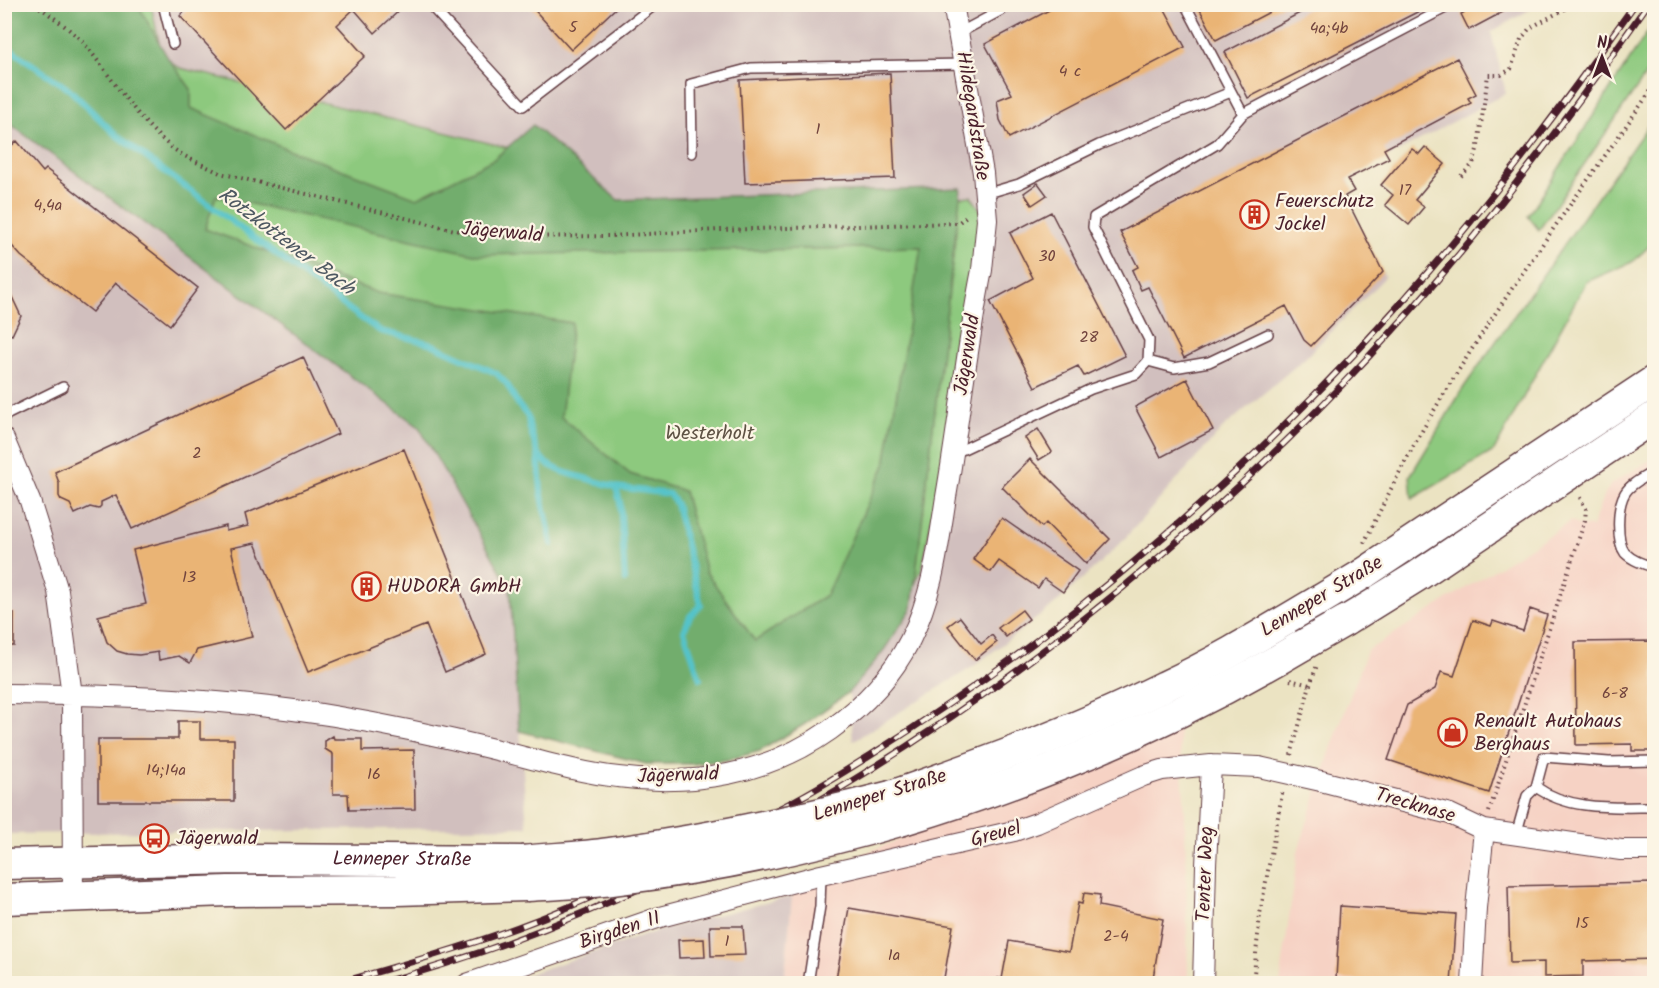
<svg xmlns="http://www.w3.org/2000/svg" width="1659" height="988" viewBox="0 0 1659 988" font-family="Kalam,sans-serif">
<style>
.built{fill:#f6d2c4}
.industrial{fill:#d1bfbe}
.green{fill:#8dc97e;stroke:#6c7454;stroke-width:1.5}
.forest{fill:#72ad6d;stroke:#5e664c;stroke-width:1.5;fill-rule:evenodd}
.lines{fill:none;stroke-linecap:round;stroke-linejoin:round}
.stream{stroke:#55c3c9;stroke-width:6}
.building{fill:#eab475}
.lane-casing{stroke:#623c42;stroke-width:12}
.street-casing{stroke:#623c42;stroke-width:22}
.primary-casing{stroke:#623c42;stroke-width:33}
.path{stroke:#623c42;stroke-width:4;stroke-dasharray:1.5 4.5;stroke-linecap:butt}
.lane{stroke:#fff;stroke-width:9}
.street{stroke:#fff;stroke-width:20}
.primary{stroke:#fff;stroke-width:30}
.rail-casing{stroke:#4a1f2b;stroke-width:7}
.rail{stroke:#fcf5e5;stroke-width:4.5;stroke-dasharray:14;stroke-linecap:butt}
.street-bridge-casing{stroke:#623c42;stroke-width:22;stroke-linecap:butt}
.primary-bridge-casing{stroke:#623c42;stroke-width:33;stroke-linecap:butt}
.street-bridge{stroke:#fff;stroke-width:20}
.primary-bridge{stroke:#fff;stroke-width:30}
.labels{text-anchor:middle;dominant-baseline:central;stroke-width:4.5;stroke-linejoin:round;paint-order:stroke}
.number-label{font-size:16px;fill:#72443e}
.street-label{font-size:20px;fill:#4a1f2b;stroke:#fcf5e5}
.poi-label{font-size:20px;fill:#4a1f2b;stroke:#fcf5e5;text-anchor:start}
.park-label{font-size:20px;fill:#5e5244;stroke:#fcf5e5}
.water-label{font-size:21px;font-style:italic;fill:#4e5862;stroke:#fcf5e5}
</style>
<rect width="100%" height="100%" fill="#fcf5e5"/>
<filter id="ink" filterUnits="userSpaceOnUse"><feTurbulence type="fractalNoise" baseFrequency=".0167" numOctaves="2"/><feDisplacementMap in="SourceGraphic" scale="12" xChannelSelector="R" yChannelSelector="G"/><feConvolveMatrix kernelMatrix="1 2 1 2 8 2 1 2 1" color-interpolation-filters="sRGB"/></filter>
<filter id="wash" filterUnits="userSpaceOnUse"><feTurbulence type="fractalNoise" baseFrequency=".008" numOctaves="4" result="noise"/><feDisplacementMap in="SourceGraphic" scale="24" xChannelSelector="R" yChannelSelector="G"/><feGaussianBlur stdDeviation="1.35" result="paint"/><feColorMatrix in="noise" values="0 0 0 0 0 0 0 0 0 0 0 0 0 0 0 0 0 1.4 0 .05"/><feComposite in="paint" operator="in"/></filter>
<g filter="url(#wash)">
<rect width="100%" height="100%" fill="#ebe3c2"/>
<!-- built -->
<path class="built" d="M 1654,458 L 1654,983 L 1280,984 L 1298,851 L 1333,743 L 1367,651 L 1571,521 L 1577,525 L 1592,527 L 1602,499 L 1611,484 Z
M 1178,718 L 1185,813 L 1188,983 L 784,984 L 792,896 L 863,854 L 1090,764 Z"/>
<!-- industrial -->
<path class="industrial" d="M 138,5 L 1538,5 L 1491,32 L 1506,93 L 1348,179 L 1354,191 L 1345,196 L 1385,277 L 1305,358 L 1222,429 L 1119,545 L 1054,605 L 974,666 L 853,741 L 849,692 L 882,653 L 912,608 L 961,188 L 618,200 L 533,125 L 494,159 L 182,77 L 168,58 Z
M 4,120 L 419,427 L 510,588 L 527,827 L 5,834 Z
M 792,896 L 784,983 L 499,984 L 663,929 Z"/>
<!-- green -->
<path class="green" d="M 4,5 L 151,5 L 162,56 L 180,68 L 571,163 L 618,206 L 870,205 L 971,196 L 982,212 L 945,451 L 922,568 L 903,612 L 849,688 L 520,571 L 419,418 L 26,111 Z
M 1654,22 L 1654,63 L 1539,230 L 1528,216 Z
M 1654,117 L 1654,242 L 1632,262 L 1586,282 L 1494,451 L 1412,499 L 1410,476 L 1464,387 Z"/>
<!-- forest -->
<path class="forest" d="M 5,4 L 138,5 L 168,58 L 191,89 L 191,108 L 290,150 L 417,198 L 494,159 L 533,125 L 618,200 L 961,188 L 912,608 L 882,653 L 849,692 L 805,724 L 760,751 L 727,760 L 692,764 L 646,764 L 519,731 L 510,588 L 419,427 L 5,120 ZM 216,196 L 478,255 L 921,247 L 885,465 L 826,595 L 755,641 L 706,572 L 684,491 L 630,474 L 561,417 L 572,323 L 378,293 L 205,229 Z"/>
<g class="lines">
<!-- stream -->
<path class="stream" d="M 4,45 L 70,90 L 116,135 L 361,318 L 380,331 L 429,343 L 496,373 L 507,384 L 517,403 L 528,417 L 529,426 L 538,454 L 547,464 L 563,472 L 616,487 L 669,494 L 676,504 L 701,605 L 690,616 L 684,631 L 700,679
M 538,454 L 541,491 L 552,544
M 616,487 L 620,502 L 625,580"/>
</g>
<g id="blocks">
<!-- building -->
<path class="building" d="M 192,4 L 400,4 L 403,7 L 375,33 L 354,9 L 337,25 L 365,56 L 286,130 L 180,16 Z
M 529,4 L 620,4 L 571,50 Z
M 1054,4 L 1162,4 L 1185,47 L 1009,138 L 1000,120 L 997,100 L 1012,94 L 985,44 L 1055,7 Z
M 1197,4 L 1285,4 L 1216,40 Z
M 1317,4 L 1433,4 L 1248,98 L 1225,52 Z
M 1479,4 L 1518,4 L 1469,30 L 1461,14 Z
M 1457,58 L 1476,94 L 1468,98 L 1471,103 L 1384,149 L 1389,158 L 1347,179 L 1354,191 L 1345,196 L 1383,272 L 1370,286 L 1311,346 L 1304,340 L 1286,306 L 1184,358 L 1148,287 L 1141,290 L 1132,270 L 1138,267 L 1120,232 Z
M 890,73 L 895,178 L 745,183 L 740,80 Z
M 17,141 L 43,172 L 46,169 L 198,288 L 170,325 L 116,283 L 92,312 L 21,256 L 4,237 L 4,152 Z
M 1425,147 L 1445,164 L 1415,200 L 1424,207 L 1409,225 L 1385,205 L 1393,195 L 1381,185 L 1412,149 L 1419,154 Z
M 1038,183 L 1047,195 L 1032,205 L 1024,193 Z
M 1051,212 L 1125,356 L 1084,376 L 1078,366 L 1035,387 L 990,301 L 1033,278 L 1010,233 Z
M 4,280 L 21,316 L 12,335 L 4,332 Z
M 303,357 L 338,434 L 132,529 L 116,495 L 101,502 L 101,506 L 98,509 L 90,507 L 75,514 L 70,504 L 61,500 L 59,496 L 59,483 L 55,472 Z
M 1187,379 L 1213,430 L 1161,457 L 1135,407 Z
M 1038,429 L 1052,452 L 1039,460 L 1025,438 Z
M 404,449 L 486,654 L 445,672 L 426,625 L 308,672 L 255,543 L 231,548 L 252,637 L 197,650 L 190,663 L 179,656 L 159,660 L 158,652 L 139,655 L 127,654 L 117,651 L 107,642 L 98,616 L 146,604 L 133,550 L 226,526 L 226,531 L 248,526 L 245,514 Z
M 1030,459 L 1110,539 L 1086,564 L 1046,523 L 1042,527 L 1002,487 Z
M 1002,518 L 1078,571 L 1063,592 L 1044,579 L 1038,588 L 999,561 L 991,572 L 973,559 Z
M 1530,609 L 1547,615 L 1489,793 L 1388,760 L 1407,705 L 1435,689 L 1441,672 L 1454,676 L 1473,620 L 1491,626 L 1493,621 L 1523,631 Z
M 1022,610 L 1029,619 L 1006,637 L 998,628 Z
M 4,613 L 14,613 L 14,646 L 4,646 Z
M 960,617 L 981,644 L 992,635 L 997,642 L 975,660 L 948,626 Z
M 1654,641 L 1654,751 L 1632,751 L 1632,744 L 1576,745 L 1575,642 Z
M 178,721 L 200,721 L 200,739 L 234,739 L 234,801 L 98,801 L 98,739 L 178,739 Z
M 333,736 L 334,739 L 362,739 L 362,751 L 414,750 L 415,809 L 349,810 L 348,794 L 333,794 L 333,754 L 325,749 L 325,741 Z
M 1654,883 L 1654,959 L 1583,961 L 1583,976 L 1544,977 L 1544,962 L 1510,963 L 1508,886 Z
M 1084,893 L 1100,895 L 1099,906 L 1163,919 L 1152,984 L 997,984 L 998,978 L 1002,979 L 1009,941 L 1069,952 L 1078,903 L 1082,904 Z
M 1340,906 L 1456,914 L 1451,984 L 1400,984 L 1336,979 Z
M 849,908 L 953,926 L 943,984 L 835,984 Z
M 710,926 L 743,926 L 745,955 L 711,956 Z
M 704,939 L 705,957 L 679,958 L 678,940 Z"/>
</g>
</g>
<g filter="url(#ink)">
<use href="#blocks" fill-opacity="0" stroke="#623c42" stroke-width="1.5"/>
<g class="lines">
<defs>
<path id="lane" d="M 163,4 L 173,44
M 429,4 L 523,106 L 656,4
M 1185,4 L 1243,114
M 959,33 L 1013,4
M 692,153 L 691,84 L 751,68 L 964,64
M 985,194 L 1019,184 L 1099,145 L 1231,92
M 1148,361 L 1174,368 L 1209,362 L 1268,334
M 4,416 L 63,387
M 953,454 L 1091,389 L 1136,374 L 1148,361 L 1149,340 L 1093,227 L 1094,217 L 1217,144 L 1243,114 L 1453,4
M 1654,471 C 1645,477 1631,483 1625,493 C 1617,506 1616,541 1625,553 C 1632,560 1645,565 1654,567
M 1536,787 C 1569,811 1616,807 1654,807
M 1516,835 L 1527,796 L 1536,787 L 1544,757 L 1609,762 L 1654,761
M 808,984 L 820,906 L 821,875"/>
<path id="street" d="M 4,439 L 30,501 L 58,591 L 72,695 L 73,897
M 4,694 C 115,695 225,698 334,716 C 388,725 440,736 493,749 C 534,759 576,772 618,777 C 693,787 768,774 830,730 C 862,707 892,676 910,640 C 933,594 938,548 946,497 C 959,422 967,345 982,270 L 987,220 L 983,173 L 953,4
M 1321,781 L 1450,814 L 1484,830 L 1621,850 L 1654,850
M 467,984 L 660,917 L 821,875 L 1014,831 L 1037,823 L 1143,776 L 1162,770 L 1211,765 L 1259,767
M 1203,984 L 1206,865 L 1211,765
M 1472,984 L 1476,908 L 1484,830"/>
<g id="primary">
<path d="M 1363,574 L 1654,381"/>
<path d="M 1345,621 L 1419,575 L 1654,417"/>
<path d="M 891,796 C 983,764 1077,730 1165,686 C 1219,661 1269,630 1320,600"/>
<path d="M 903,820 C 1043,778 1177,720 1303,645"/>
<path id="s1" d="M 4,864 L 239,859 L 523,861"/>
<path d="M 4,899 L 228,891 L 397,890 L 526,886"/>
</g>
</defs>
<!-- lane casing -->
<use href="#lane" class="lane-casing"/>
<!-- street casing -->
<use href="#street" class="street-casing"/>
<!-- primary casing -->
<use href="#primary" class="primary-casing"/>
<!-- path -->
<path class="path" d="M 35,4 C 54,18 77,33 91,52 C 115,83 140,122 171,147 C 185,158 204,165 220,173 L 467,233 L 506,237 L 610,236 L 719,230 L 958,223 L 969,214
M 1461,176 L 1473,164 L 1478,146 L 1488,75 L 1501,75 L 1511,69 L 1521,39 L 1530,28 L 1574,4
M 1364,543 C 1382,507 1399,472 1418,438 C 1488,315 1574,201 1654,86
M 1290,680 L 1310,685
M 1291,755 L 1310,685 L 1317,665
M 1489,812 L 1585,520 L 1586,509 L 1579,496
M 1253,984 L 1260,914 L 1283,789"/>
<!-- lane -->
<use href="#lane" class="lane"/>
<!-- street -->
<use href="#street" class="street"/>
<!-- primary -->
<use href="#primary" class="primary"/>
<defs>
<path id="rail" d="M 335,984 C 402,965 469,946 534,921 C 574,906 611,888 649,871 C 697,848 746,826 792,802 C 819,788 845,771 871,755 C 928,719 983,681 1036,641 C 1193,520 1337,383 1463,231 C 1524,158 1580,81 1635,4
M 377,984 C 481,956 581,917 677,871 C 717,853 758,835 796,814 C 1051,669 1290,461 1475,235 C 1536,160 1593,83 1648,4"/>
</defs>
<!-- rail casing -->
<use href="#rail" class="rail-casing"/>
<!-- rail -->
<use href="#rail" class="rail"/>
<defs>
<path id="street-bridge" d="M 1259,767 L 1321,781"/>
<path id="primary-bridge" d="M 1320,600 L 1363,574
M 1303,645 L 1345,621
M 523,861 C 552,858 581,857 609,853 C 705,840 798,820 891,796
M 526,886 C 555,884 584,884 613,880 C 711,868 808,848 903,820"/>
</defs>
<!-- street-bridge casing -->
<use href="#street-bridge" class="street-bridge-casing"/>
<!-- primary-bridge casing -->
<use href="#primary-bridge" class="primary-bridge-casing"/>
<!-- street-bridge -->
<use href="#street-bridge" class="street-bridge"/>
<!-- primary-bridge -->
<use href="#primary-bridge" class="primary-bridge"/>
</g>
</g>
<!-- icons -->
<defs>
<symbol id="building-ring" viewBox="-11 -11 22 22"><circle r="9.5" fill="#fcf5e5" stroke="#c8321e" stroke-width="1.5"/><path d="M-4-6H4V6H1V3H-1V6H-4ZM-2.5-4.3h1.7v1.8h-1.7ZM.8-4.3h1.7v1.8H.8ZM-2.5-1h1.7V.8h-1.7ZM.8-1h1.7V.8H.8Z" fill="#c8321e"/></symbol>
<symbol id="shop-ring" viewBox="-11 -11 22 22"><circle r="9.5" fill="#fcf5e5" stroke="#c8321e" stroke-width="1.5"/><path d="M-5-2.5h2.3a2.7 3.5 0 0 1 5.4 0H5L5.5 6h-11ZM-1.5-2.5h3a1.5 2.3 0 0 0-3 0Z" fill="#c8321e"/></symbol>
<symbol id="bus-ring" viewBox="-11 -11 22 22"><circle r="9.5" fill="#fcf5e5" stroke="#c8321e" stroke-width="1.5"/><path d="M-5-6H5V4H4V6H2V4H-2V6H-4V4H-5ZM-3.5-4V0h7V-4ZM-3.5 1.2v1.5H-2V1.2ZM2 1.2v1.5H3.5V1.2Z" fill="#c8321e"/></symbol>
</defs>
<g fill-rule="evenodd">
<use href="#building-ring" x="1238" y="198" width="33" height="33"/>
<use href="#building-ring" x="350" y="570" width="33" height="33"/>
<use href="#shop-ring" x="1436" y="716" width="33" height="33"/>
<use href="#bus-ring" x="138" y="822" width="33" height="33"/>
</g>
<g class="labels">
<!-- number labels -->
<g class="number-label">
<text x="573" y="27">5</text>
<text x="1329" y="28">4a;4b</text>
<text x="1070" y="71">4 c</text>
<text x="818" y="129">1</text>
<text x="1405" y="190">17</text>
<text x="48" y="205">4,4a</text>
<text x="1047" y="256">30</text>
<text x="1089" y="337">28</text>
<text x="197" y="453">2</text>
<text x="189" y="577">13</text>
<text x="1615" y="693">6-8</text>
<text x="166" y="770">14;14a</text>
<text x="374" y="774">16</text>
<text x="1582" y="923">15</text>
<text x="1116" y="936">2-4</text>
<text x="727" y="941">1</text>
<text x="894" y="955">1a</text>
</g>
<!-- street labels -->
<g class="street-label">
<text transform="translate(972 116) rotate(81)">Hildegardstraße</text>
<text transform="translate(502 233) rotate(5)">Jägerwald</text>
<text transform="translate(968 355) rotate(-81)">Jägerwald</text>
<text transform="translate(1322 597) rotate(-31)">Lenneper Straße</text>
<text transform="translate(678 776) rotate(-2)">Jägerwald</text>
<text transform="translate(880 796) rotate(-17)">Lenneper Straße</text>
<text transform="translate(1415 806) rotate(16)">Trecknase</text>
<text transform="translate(996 835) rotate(-15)">Greuel</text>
<text stroke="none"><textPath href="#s1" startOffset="398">Lenneper Straße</textPath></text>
<text transform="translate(1206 874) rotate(-88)">Tenter Weg</text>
<text transform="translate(620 931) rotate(-18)">Birgden II</text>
</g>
<!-- poi labels -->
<g class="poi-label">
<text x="1275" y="202">Feuerschutz<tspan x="1275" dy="23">Jockel</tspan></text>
<text x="387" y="587">HUDORA GmbH</text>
<text x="1474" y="722">Renault Autohaus<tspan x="1474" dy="23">Berghaus</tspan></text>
<text x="176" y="839">Jägerwald</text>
</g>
<!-- park labels -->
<g class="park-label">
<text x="710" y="434">Westerholt</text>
</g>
<!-- water labels -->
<g class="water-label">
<text transform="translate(286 242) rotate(37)">Rotzkottener Bach</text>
</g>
</g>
<!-- margin -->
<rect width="1659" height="988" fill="none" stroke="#fcf5e5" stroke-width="24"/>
<!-- north arrow -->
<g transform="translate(1602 57)" stroke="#fcf5e5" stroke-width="4.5" paint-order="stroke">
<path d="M0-4.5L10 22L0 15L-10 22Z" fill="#4a1f2b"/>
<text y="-9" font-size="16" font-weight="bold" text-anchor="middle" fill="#4a1f2b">N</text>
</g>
</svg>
